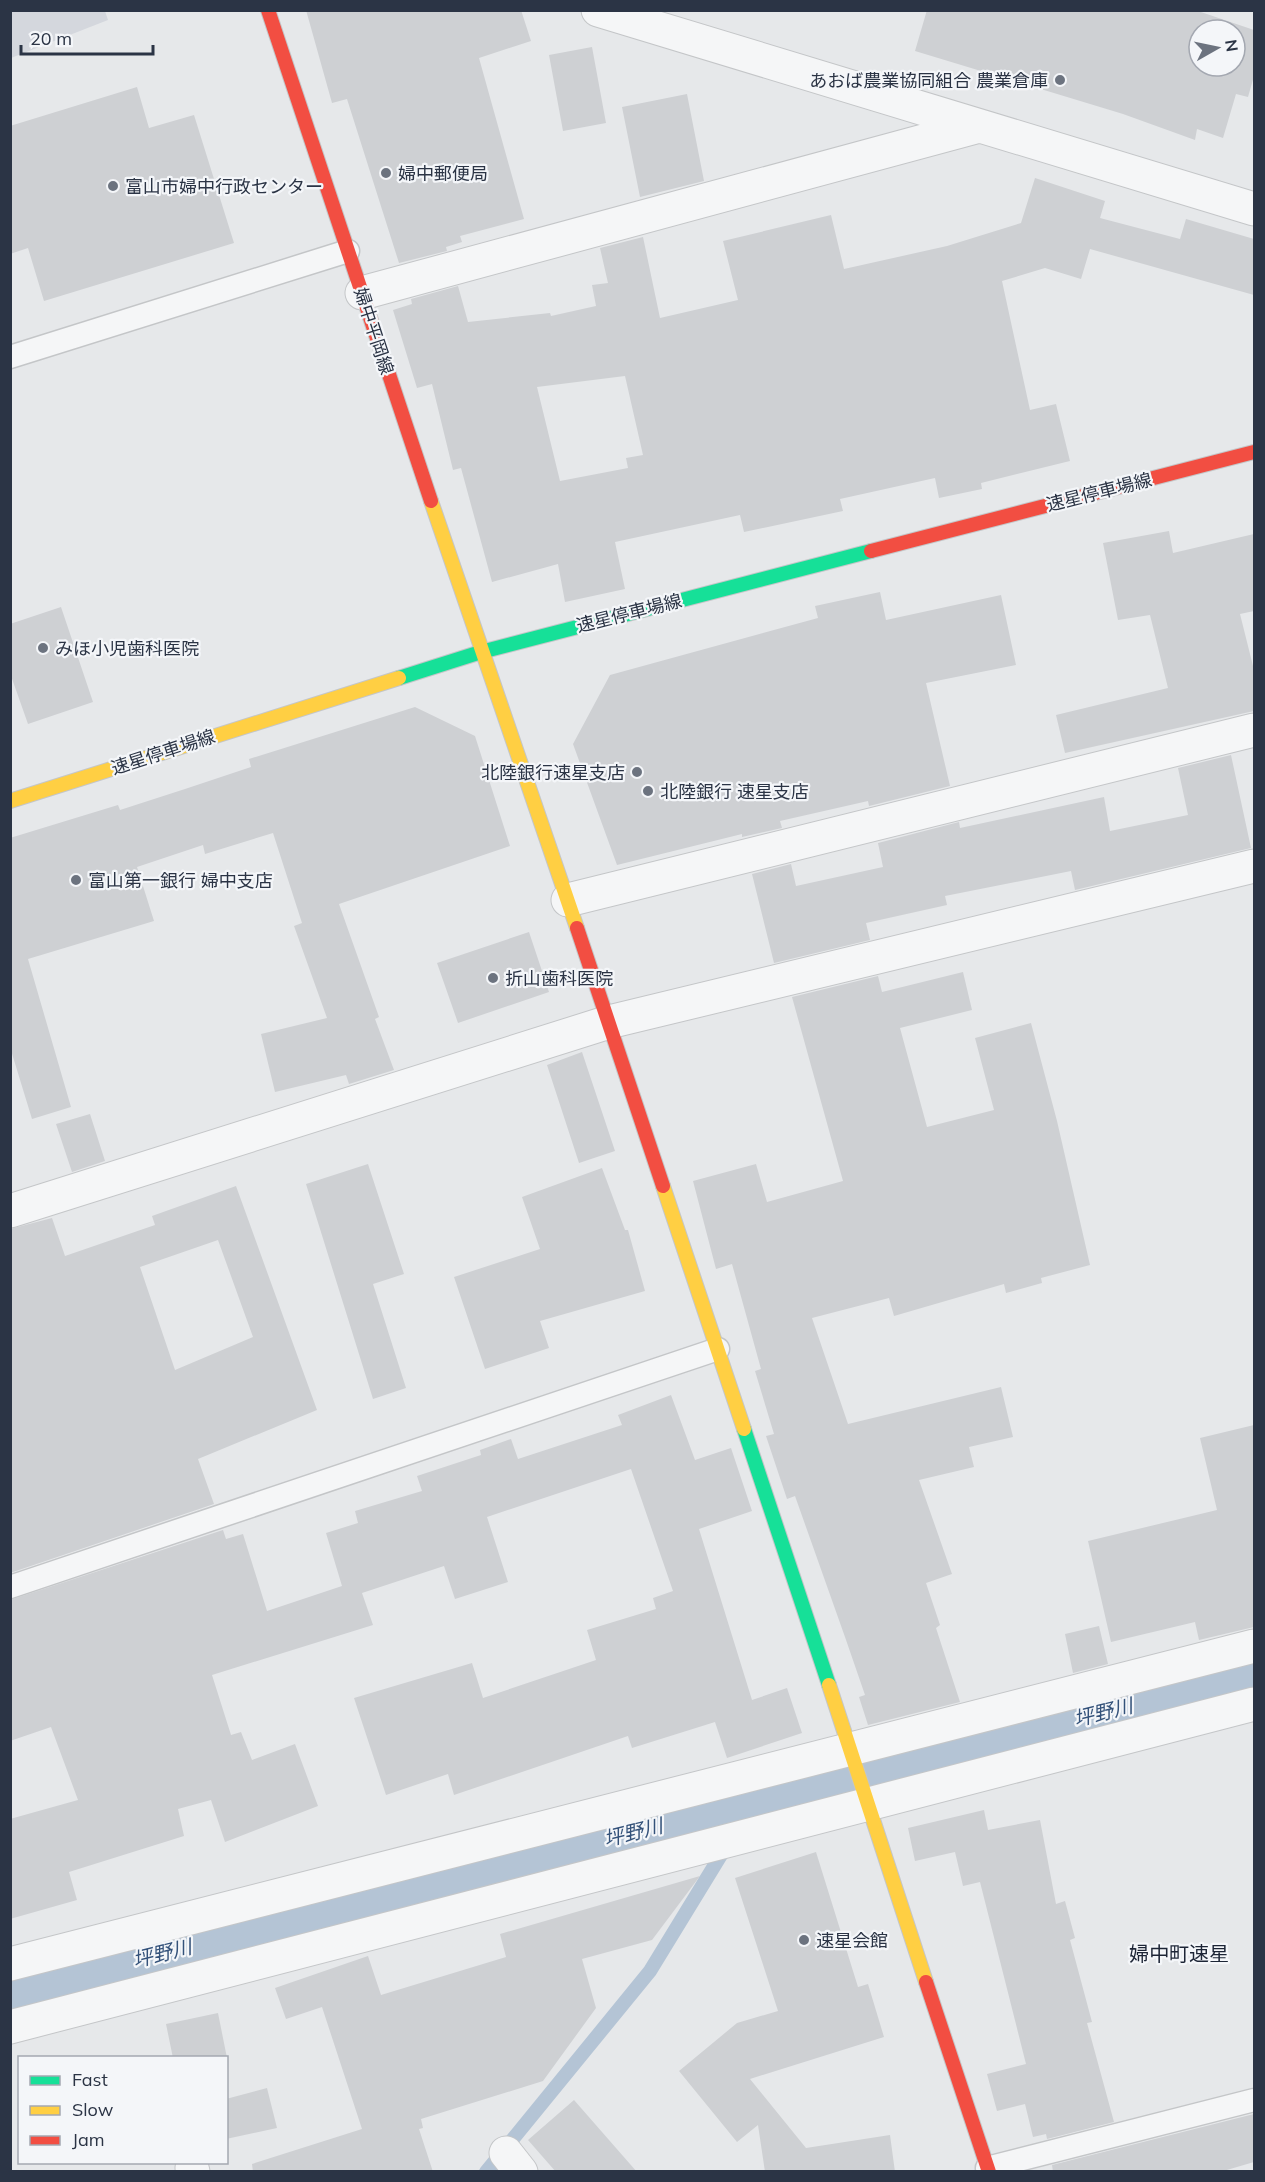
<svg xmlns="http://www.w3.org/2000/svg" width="1265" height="2182" viewBox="0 0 1265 2182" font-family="Mulish,'Noto Sans JP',sans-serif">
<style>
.built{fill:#d4d7dd}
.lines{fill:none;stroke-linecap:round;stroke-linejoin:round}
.stream{stroke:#b4c4d5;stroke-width:14}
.river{stroke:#b4c4d5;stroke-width:80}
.building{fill:#ced0d3;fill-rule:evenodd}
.lane-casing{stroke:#c4c6c8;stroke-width:25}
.street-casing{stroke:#c4c6c8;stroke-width:35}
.fast-casing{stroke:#c4c6c8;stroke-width:16}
.slow-casing{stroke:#c4c6c8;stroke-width:16}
.jam-casing{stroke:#c4c6c8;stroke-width:16}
.lane{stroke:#f5f6f7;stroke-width:22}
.street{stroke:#f5f6f7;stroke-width:33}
.fast{stroke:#16e098;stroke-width:14}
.slow{stroke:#ffcf43;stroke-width:14}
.jam{stroke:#f24e42;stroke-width:14}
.poi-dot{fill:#6c737f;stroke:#f4f6f9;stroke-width:2}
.labels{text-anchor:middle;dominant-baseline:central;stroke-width:4.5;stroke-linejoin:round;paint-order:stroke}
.poi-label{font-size:18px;fill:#2b3445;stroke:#f4f6f9;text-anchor:start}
.street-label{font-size:18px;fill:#2b3445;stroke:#f4f6f9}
.water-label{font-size:20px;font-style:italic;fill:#34527a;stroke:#f4f6f9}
.neighbourhood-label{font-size:20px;fill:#1d2536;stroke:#f4f6f9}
</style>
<rect width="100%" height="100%" fill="#e6e8ea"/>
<!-- built -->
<path class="built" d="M 11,10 L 105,11 L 108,20 L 11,58 Z"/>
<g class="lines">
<!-- stream -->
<path class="stream" d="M 486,2172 L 650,1971 L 754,1801"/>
<!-- river -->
<path class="river" d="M 10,1992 L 1254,1673"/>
</g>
<!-- building -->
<path class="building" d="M 306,10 L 521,10 L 531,41 L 479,58 L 524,219 L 460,236 L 462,242 L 446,247 L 447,251 L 399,263 L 347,99 L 332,103 Z
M 927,10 L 1195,10 L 1254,30 L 1254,76 L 1248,97 L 1236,94 L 1223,138 L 1197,129 L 1195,140 L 1123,114 L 915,51 ZM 1199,30 L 1235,30 L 1235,66 L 1199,66 Z
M 592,47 L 606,123 L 563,131 L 549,55 Z
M 137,87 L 149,128 L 194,115 L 234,243 L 44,301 L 28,248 L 10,254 L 10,126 Z
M 687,94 L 704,181 L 640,197 L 622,107 Z
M 1035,178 L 1105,201 L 1100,218 L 1180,239 L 1186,219 L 1254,239 L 1254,295 L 1090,249 L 1081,279 L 1045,268 L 1002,281 L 1030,410 L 1056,404 L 1070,461 L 981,483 L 982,489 L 939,498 L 935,478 L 840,499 L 843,511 L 744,532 L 740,515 L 615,542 L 625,589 L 565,602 L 558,564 L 492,582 L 461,468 L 453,470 L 432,384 L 417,388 L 393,310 L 412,304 L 411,299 L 458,286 L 468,322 L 550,313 L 551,316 L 596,306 L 592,285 L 608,283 L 600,248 L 643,237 L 660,318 L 738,300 L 723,241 L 831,215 L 844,269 L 947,246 L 1021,223 ZM 625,376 L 643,455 L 626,458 L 628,468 L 560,481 L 537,387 Z
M 1169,531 L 1173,553 L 1254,534 L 1254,611 L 1240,614 L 1254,670 L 1254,711 L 1065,753 L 1056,715 L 1168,688 L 1150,615 L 1118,620 L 1103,543 Z
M 880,592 L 886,620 L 1001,595 L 1016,665 L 926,683 L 950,786 L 869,806 L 868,801 L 780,821 L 782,828 L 742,837 L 742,834 L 617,865 L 573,744 L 610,675 L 818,618 L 815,606 Z
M 61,607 L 93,702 L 28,724 L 10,673 L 10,624 Z
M 415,707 L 475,736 L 510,846 L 339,904 L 379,1017 L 375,1019 L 394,1070 L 349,1084 L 346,1075 L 275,1092 L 261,1034 L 327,1018 L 294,926 L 302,923 L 273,833 L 205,854 L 203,845 L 137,867 L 154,921 L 28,959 L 71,1107 L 32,1119 L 10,1047 L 10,838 L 118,805 L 120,810 L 185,789 L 251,767 L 249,759 Z
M 1231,755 L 1251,848 L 1075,890 L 1071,871 L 945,896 L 947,905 L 866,923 L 870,940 L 774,963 L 752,874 L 791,864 L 796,886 L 883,867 L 878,843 L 959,822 L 960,828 L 1104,797 L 1110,831 L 1188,815 L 1178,768 Z
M 529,932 L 549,992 L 458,1023 L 437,963 Z
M 963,972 L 972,1010 L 900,1028 L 927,1127 L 994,1110 L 975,1038 L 1031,1023 L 1057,1121 L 1090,1265 L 1041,1278 L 1042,1283 L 1006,1293 L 1004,1284 L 894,1316 L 889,1298 L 812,1318 L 848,1424 L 1001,1387 L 1013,1437 L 969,1447 L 974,1467 L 919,1480 L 952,1574 L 926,1583 L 940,1625 L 936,1628 L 960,1702 L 868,1725 L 859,1697 L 865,1695 L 845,1637 L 795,1496 L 787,1499 L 766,1436 L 774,1434 L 755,1371 L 761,1369 L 732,1264 L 716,1269 L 693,1181 L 756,1164 L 767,1202 L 843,1181 L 792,997 L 878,976 L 882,992 Z
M 582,1052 L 615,1151 L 579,1163 L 547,1065 Z
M 90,1114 L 105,1161 L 72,1172 L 56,1124 Z
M 368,1164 L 404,1274 L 373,1284 L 406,1388 L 373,1399 L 306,1184 Z
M 602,1168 L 625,1230 L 628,1230 L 645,1291 L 540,1321 L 549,1348 L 485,1369 L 454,1277 L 540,1249 L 522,1197 Z
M 236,1186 L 317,1410 L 198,1459 L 214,1504 L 10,1573 L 10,1229 L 52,1218 L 65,1256 L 155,1225 L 152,1216 ZM 218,1240 L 253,1337 L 175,1370 L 140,1267 Z
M 671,1395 L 695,1460 L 731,1448 L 752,1511 L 699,1529 L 752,1700 L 787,1688 L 802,1733 L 727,1758 L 715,1722 L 632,1748 L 628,1736 L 454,1795 L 448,1774 L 386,1795 L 354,1698 L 472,1663 L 483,1698 L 596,1660 L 587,1630 L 656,1609 L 653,1598 L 673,1591 L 631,1469 L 487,1517 L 508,1582 L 455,1599 L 444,1566 L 362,1593 L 373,1625 L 212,1675 L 231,1735 L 241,1732 L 252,1760 L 295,1744 L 318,1806 L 225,1842 L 211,1800 L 178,1809 L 184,1836 L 69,1872 L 77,1900 L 10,1919 L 10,1819 L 78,1800 L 51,1727 L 10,1741 L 10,1600 L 223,1530 L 226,1539 L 243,1534 L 267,1611 L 342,1586 L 326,1533 L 358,1523 L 355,1511 L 422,1491 L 417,1476 L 481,1455 L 480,1450 L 511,1439 L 518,1459 L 622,1425 L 618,1415 Z
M 1254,1425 L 1254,1627 L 1199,1640 L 1195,1622 L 1111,1642 L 1088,1541 L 1217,1510 L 1200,1438 Z
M 1099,1626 L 1108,1664 L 1073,1673 L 1065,1634 Z
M 984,1810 L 988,1830 L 1040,1820 L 1056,1904 L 1065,1901 L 1075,1938 L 1070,1940 L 1092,2022 L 1087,2023 L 1114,2122 L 1047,2139 L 1046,2134 L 1033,2137 L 1025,2104 L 997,2111 L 987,2074 L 1026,2064 L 980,1882 L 963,1886 L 955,1852 L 915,1861 L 908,1828 Z
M 816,1852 L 858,1987 L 868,1984 L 884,2037 L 750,2079 L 806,2148 L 890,2135 L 895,2172 L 765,2172 L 758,2125 L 737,2142 L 679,2071 L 737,2023 L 778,2011 L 735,1878 Z
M 700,1876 L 652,1940 L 582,1959 L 596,2008 L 543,2081 L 421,2119 L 423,2128 L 419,2129 L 433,2172 L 253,2172 L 252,2164 L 362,2129 L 322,2007 L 286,2019 L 275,1988 L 368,1956 L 381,1995 L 506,1957 L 500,1934 Z
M 218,2013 L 227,2058 L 173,2058 L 166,2024 Z
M 267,2088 L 277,2128 L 226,2139 L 226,2099 Z
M 574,2100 L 637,2172 L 556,2172 L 528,2140 Z
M 1254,2114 L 1254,2162 L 1220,2172 L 1053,2172 L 1052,2165 Z"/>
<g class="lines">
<defs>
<path id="lane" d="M 10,357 L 348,251
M 10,1587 L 718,1349
M 987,2168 L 1254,2100"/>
<path id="street" d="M 598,10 L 1254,209
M 362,293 L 979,126
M 568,900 L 1254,730
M 10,1211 L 609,1022 L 1254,866
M 10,1964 L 1254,1646
M 10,2027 L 1254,1704
M 506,2153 L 521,2172
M 192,2168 L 193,2172"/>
<path id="fast" d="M 399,678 L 481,652 L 871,551
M 744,1429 L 829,1685"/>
<path id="slow" d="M 431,501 L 577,928
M 10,801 L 399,678
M 663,1186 L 744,1429
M 829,1685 L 926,1982"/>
<path id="jam" d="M 268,10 L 431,501
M 871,551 L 1254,452
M 577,928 L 663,1186
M 926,1982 L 989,2172"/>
</defs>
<!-- lane casing -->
<use href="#lane" class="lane-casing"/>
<!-- street casing -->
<use href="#street" class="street-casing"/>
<!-- fast casing -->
<use href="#fast" class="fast-casing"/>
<!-- slow casing -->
<use href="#slow" class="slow-casing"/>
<!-- jam casing -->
<use href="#jam" class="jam-casing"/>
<!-- lane -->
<use href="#lane" class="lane"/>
<!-- street -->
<use href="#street" class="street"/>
<!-- fast -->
<use href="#fast" class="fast"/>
<!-- slow -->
<use href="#slow" class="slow"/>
<!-- jam -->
<use href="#jam" class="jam"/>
</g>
<!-- markers -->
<g class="poi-dot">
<circle cx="1060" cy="80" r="6"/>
<circle cx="386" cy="173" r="6"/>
<circle cx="113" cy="186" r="6"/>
<circle cx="43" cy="648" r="6"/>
<circle cx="637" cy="772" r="6"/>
<circle cx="648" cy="791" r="6"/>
<circle cx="76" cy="880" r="6"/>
<circle cx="493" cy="978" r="6"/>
<circle cx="804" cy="1940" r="6"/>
</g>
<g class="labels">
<!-- poi labels -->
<g class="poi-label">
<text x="1048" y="80" text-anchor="end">あおば農業協同組合 農業倉庫</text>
<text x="398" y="173">婦中郵便局</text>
<text x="125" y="186">富山市婦中行政センター</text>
<text x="55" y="648">みほ小児歯科医院</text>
<text x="625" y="772" text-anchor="end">北陸銀行速星支店</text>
<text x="660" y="791">北陸銀行 速星支店</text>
<text x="88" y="880">富山第一銀行 婦中支店</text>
<text x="505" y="978">折山歯科医院</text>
<text x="816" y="1940">速星会館</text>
</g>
<!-- street labels -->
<g class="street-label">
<text transform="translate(374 331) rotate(72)">婦中平岡線</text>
<text transform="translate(1099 492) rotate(-14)">速星停車場線</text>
<text transform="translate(629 613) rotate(-14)">速星停車場線</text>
<text transform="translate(163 752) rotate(-18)">速星停車場線</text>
</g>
<!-- water labels -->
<g class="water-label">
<text transform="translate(1103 1712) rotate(-14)">坪野川</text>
<text transform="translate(633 1832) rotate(-14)">坪野川</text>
<text transform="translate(162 1953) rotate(-14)">坪野川</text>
</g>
<!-- neighbourhood labels -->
<g class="neighbourhood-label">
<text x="1179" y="1953">婦中町速星</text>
</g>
</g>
<!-- border -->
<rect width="1265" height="2182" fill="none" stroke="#2b3445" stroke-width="24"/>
<!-- legend -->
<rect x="18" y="2056" width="210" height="108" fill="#f4f6f9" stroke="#a4a8b1" stroke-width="1.5"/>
<rect x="30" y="2076" width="30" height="9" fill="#16e098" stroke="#a4a8b1" stroke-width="1.5"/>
<text x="72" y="2086" font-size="18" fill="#2b3445">Fast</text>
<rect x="30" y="2106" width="30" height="9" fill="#ffcf43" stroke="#a4a8b1" stroke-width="1.5"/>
<text x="72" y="2116" font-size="18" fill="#2b3445">Slow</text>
<rect x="30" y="2136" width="30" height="9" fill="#f24e42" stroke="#a4a8b1" stroke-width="1.5"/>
<text x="72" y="2146" font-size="18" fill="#2b3445">Jam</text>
<!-- north arrow -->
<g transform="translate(1217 48) rotate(81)"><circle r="28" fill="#f4f6f9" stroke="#a4a8b1" stroke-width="1.5"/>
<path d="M0-4.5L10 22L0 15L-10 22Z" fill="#6c737f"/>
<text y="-9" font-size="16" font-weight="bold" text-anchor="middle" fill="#2b3445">N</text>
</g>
<!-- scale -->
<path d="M21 45v9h132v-9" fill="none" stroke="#2b3445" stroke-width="3"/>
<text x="30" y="45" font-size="18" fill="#2b3445" stroke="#f4f6f9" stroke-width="4.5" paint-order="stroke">20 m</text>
</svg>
